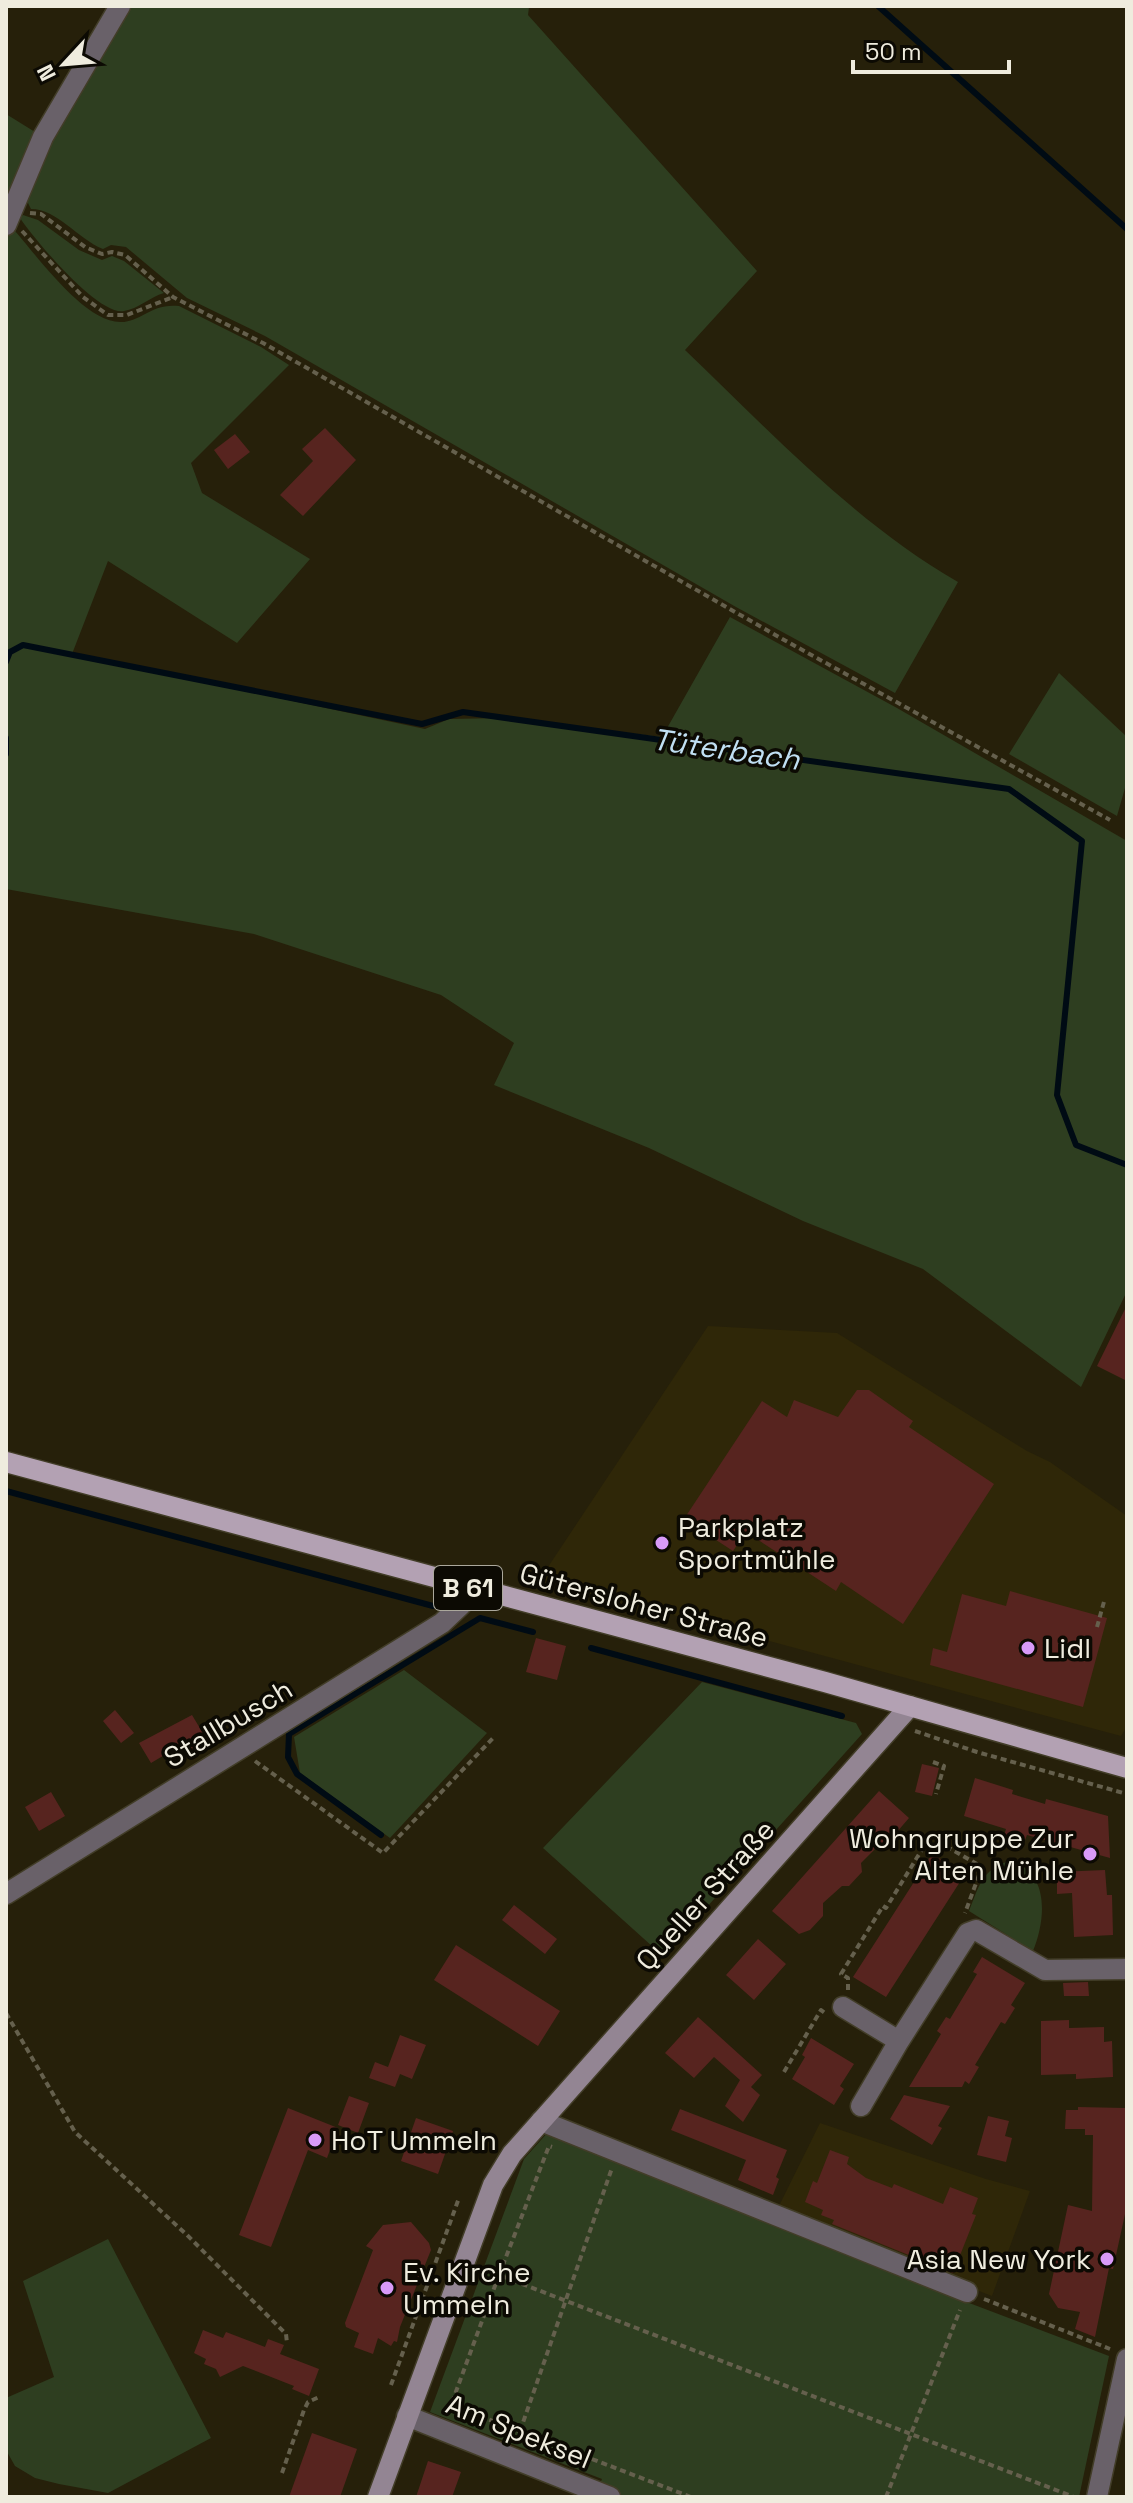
<svg xmlns="http://www.w3.org/2000/svg" width="1133" height="2503" viewBox="0 0 1133 2503" font-family="'Space Grotesk',sans-serif">
<style>
.built{fill:#2f2708}
.green{fill:#2e3e20}
.lines{fill:none;stroke-linecap:round;stroke-linejoin:round}
.stream{stroke:#000b14;stroke-width:6}
.building{fill:#57241f}
.street-casing{stroke:#423d28;stroke-width:23}
.secondary-casing{stroke:#423d28;stroke-width:23}
.primary-casing{stroke:#423d28;stroke-width:23}
.path{stroke:#65604d;stroke-width:4;stroke-dasharray:6 4;stroke-linecap:butt}
.street{stroke:#696169;stroke-width:20}
.secondary{stroke:#938593;stroke-width:20}
.primary{stroke:#b3a1b3;stroke-width:20}
.poi-dot{fill:#d89af8;stroke:#0c0a03;stroke-width:3}
.labels{text-anchor:middle;dominant-baseline:central;stroke-width:7;stroke-linejoin:round;paint-order:stroke}
.shield{fill:#0c0a03;stroke:#aba89c;stroke-width:2}
.shield-label{font-size:26px;font-weight:bold;fill:#efecde}
.poi-label{font-size:28px;fill:#efecde;stroke:#0c0a03;text-anchor:start}
.street-label{font-size:28px;fill:#efecde;stroke:#0c0a03}
.water-label{font-size:30px;font-style:italic;fill:#c0dff3;stroke:#0c0a03}
</style>
<rect width="100%" height="100%" fill="#26200a"/>
<!-- built -->
<path class="built" d="M 708,1326 L 837,1333 L 1027,1451 L 1050,1462 L 1127,1516 L 1127,1726 L 1121,1736 L 540,1579 Z
M 820,2123 L 986,2179 L 1030,2191 L 992,2296 L 852,2242 L 778,2208 Z"/>
<!-- green -->
<path class="green" d="M 132,6 L 529,7 L 528,15 L 757,271 L 685,350 C 771,432 854,522 958,582 L 895,693 L 736,607 L 265,336 L 187,298 L 126,247 L 111,245 L 103,249 C 78,239 57,209 31,209 L 27,201 L 52,139 Z
M 6,114 L 35,132 L 6,206 Z
M 23,215 L 38,220 L 79,250 L 102,260 L 112,256 L 124,261 L 164,293 C 150,297 138,309 124,311 C 98,316 34,239 20,218 Z
M 15,231 C 38,257 85,323 121,322 C 141,322 151,303 179,306 L 261,347 L 289,365 L 191,463 L 202,493 L 310,559 L 237,643 L 108,561 L 72,654 L 425,729 L 449,719 L 503,718 L 662,737 L 730,617 L 897,708 L 1127,841 L 1127,1291 L 1081,1387 L 923,1269 L 803,1221 L 649,1148 L 494,1085 L 514,1043 L 441,995 L 254,934 L 6,889 L 6,239 L 8,233 Z
M 1059,673 L 1127,737 L 1127,781 L 1117,816 L 1009,754 Z
M 404,1670 L 487,1733 L 390,1838 L 300,1773 L 294,1737 Z
M 702,1682 L 856,1723 L 862,1734 L 663,1956 L 543,1848 Z
M 1009,1861 C 1050,1871 1046,1919 1033,1951 L 969,1911 C 979,1887 981,1870 1009,1861 Z
M 549,2131 L 964,2301 L 1109,2356 L 1079,2497 L 594,2497 L 602,2479 L 430,2412 L 524,2159 Z
M 108,2239 L 211,2438 L 108,2493 L 59,2484 L 35,2478 L 15,2466 L 6,2450 L 6,2398 L 54,2377 L 23,2281 Z"/>
<g class="lines">
<!-- stream -->
<path class="stream" d="M 878,6 L 1127,229
M 6,662 L 10,652 L 23,645 L 422,724 L 463,712 L 1009,789 L 1082,841 L 1057,1095 L 1076,1145 L 1127,1165
M 6,738 L 6,754
M 6,1491 L 433,1606
M 591,1648 L 842,1716
M 381,1835 L 297,1774 L 288,1757 L 289,1734 L 480,1618 L 533,1632"/>
</g>
<!-- building -->
<path class="building" d="M 325,428 L 356,460 L 303,516 L 280,495 L 313,461 L 302,449 Z
M 235,434 L 250,452 L 228,469 L 214,450 Z
M 1127,1305 L 1127,1381 L 1097,1366 Z
M 857,1390 L 869,1390 L 913,1421 L 909,1427 L 994,1484 L 903,1624 L 841,1582 L 836,1591 L 746,1532 L 733,1551 L 684,1519 L 762,1401 L 787,1417 L 794,1400 L 838,1417 Z
M 1010,1591 L 1107,1618 L 1083,1707 L 930,1665 L 933,1648 L 947,1652 L 962,1594 L 1006,1606 Z
M 536,1638 L 566,1646 L 557,1680 L 526,1672 Z
M 115,1710 L 134,1733 L 121,1743 L 103,1721 Z
M 192,1715 L 207,1740 L 177,1757 L 173,1750 L 151,1763 L 139,1743 Z
M 922,1764 L 939,1768 L 932,1796 L 915,1792 Z
M 975,1778 L 1013,1790 L 1012,1794 L 1045,1804 L 1046,1799 L 1108,1816 L 1110,1858 L 1027,1835 L 1023,1845 L 1003,1839 L 1006,1829 L 964,1816 Z
M 879,1791 L 909,1818 L 884,1847 L 880,1844 L 861,1863 L 862,1872 L 849,1886 L 842,1886 L 823,1903 L 823,1916 L 810,1930 L 799,1934 L 772,1911 Z
M 51,1792 L 65,1816 L 39,1831 L 25,1807 Z
M 932,1854 L 965,1874 L 886,1997 L 853,1977 Z
M 1105,1870 L 1107,1895 L 1112,1895 L 1113,1935 L 1074,1937 L 1072,1893 L 1057,1894 L 1057,1872 Z
M 514,1905 L 557,1939 L 545,1954 L 502,1920 Z
M 758,1939 L 786,1964 L 754,2000 L 726,1975 Z
M 456,1945 L 560,2011 L 538,2046 L 434,1980 Z
M 982,1957 L 1025,1983 L 1011,2005 L 1015,2008 L 1005,2024 L 1001,2022 L 975,2065 L 979,2067 L 969,2084 L 965,2081 L 962,2087 L 909,2087 L 941,2034 L 937,2031 L 946,2017 L 950,2019 L 977,1974 L 973,1972 Z
M 1088,1982 L 1089,1996 L 1064,1996 L 1063,1983 Z
M 698,2017 L 762,2075 L 751,2087 L 760,2095 L 743,2122 L 725,2106 L 740,2080 L 714,2057 L 694,2078 L 665,2053 Z
M 1069,2020 L 1069,2028 L 1104,2027 L 1104,2042 L 1112,2041 L 1113,2077 L 1076,2079 L 1076,2074 L 1041,2075 L 1041,2021 Z
M 400,2035 L 426,2045 L 412,2079 L 400,2074 L 395,2087 L 369,2078 L 375,2062 L 388,2067 Z
M 811,2038 L 854,2064 L 840,2086 L 844,2089 L 834,2105 L 792,2079 L 805,2057 L 802,2055 Z
M 904,2095 L 950,2106 L 938,2126 L 942,2128 L 932,2145 L 890,2119 Z
M 349,2096 L 369,2103 L 358,2133 L 338,2125 Z
M 1078,2107 L 1125,2108 L 1127,2205 L 1113,2269 L 1109,2268 L 1095,2337 L 1075,2329 L 1080,2312 L 1058,2308 L 1049,2294 L 1068,2205 L 1092,2211 L 1093,2135 L 1085,2135 L 1085,2129 L 1065,2129 L 1066,2110 L 1078,2110 Z
M 288,2108 L 338,2128 L 327,2158 L 308,2150 L 271,2247 L 239,2235 Z
M 680,2109 L 787,2150 L 776,2177 L 779,2179 L 773,2195 L 738,2180 L 746,2160 L 671,2130 Z
M 988,2116 L 1009,2121 L 1005,2136 L 1012,2138 L 1006,2162 L 977,2155 Z
M 416,2118 L 453,2131 L 438,2174 L 401,2161 Z
M 830,2150 L 849,2157 L 847,2164 L 866,2178 L 892,2188 L 894,2184 L 943,2204 L 950,2187 L 978,2198 L 972,2214 L 976,2215 L 953,2273 L 832,2224 L 834,2220 L 821,2215 L 823,2210 L 805,2202 L 813,2181 L 817,2183 Z
M 411,2222 L 429,2243 L 431,2250 L 400,2327 L 397,2342 L 394,2341 L 391,2346 L 378,2338 L 373,2354 L 354,2347 L 359,2333 L 346,2327 L 345,2323 L 373,2250 L 366,2246 L 383,2225 Z
M 203,2330 L 223,2338 L 226,2332 L 265,2347 L 268,2339 L 284,2345 L 280,2354 L 319,2369 L 309,2396 L 292,2389 L 294,2386 L 243,2366 L 220,2377 L 216,2369 L 204,2364 L 206,2359 L 194,2353 Z
M 312,2433 L 357,2449 L 340,2497 L 289,2497 Z
M 428,2461 L 461,2472 L 452,2497 L 416,2497 Z"/>
<g class="lines">
<defs>
<path id="street" d="M 6,225 L 43,137 L 120,6
M 6,1894 L 442,1623 L 461,1605 L 466,1587
M 843,2007 L 899,2041
M 861,2106 L 899,2041 L 968,1933 L 976,1930 L 1045,1970 L 1127,1969
M 541,2121 L 967,2292
M 407,2416 L 610,2497
M 1097,2497 L 1127,2359"/>
<path id="secondary" d="M 378,2497 L 493,2185 L 512,2154 L 910,1706"/>
<path id="primary" d="M 6,1462 L 825,1682 L 1127,1768"/>
</defs>
<!-- street casing -->
<use href="#street" class="street-casing"/>
<!-- secondary casing -->
<use href="#secondary" class="secondary-casing"/>
<!-- primary casing -->
<use href="#primary" class="primary-casing"/>
<!-- path -->
<path class="path" d="M 30,213 L 41,214 L 85,247 L 102,254 L 112,252 L 125,255 L 173,297 L 263,343 L 786,641 L 1110,820
M 22,231 L 83,297 L 108,315 L 127,315 L 173,297
M 1097,1627 L 1105,1598
M 915,1731 L 977,1752 L 1127,1794
M 255,1761 L 383,1853 L 495,1736
M 933,1762 L 944,1766 L 936,1794
M 848,1990 L 848,1978 L 841,1974 L 883,1906 L 886,1908 L 926,1843 L 951,1849 L 982,1867 L 965,1913
M 6,2013 L 75,2132 L 187,2235 L 286,2334 L 287,2343
M 784,2072 L 821,2010 L 825,2013
M 499,2275 L 549,2146 L 552,2147
M 984,2299 L 1110,2349
M 391,2385 L 459,2198
M 520,2431 L 612,2168
M 282,2473 L 304,2410 L 308,2402 L 319,2397
M 691,2497 L 451,2405 L 499,2275 L 1074,2497
M 886,2497 L 960,2310"/>
<!-- street -->
<use href="#street" class="street"/>
<!-- secondary -->
<use href="#secondary" class="secondary"/>
<!-- primary -->
<use href="#primary" class="primary"/>
</g>
<!-- markers -->
<g class="poi-dot">
<circle cx="662" cy="1543" r="8"/>
<circle cx="1028" cy="1648" r="8"/>
<circle cx="1090" cy="1854" r="8"/>
<circle cx="315" cy="2140" r="8"/>
<circle cx="1107" cy="2259" r="8"/>
<circle cx="387" cy="2288" r="8"/>
</g>
<g class="labels">
<!-- shield labels -->
<rect class="shield" x="434" y="1566" width="68" height="44" rx="6"/>
<g class="shield-label">
<text x="468" y="1588">B 61</text>
</g>
<!-- poi labels -->
<g class="poi-label">
<text x="678" y="1527">Parkplatz<tspan x="678" dy="32">Sportmühle</tspan></text>
<text x="1044" y="1648">Lidl</text>
<text x="1074" y="1838" text-anchor="end">Wohngruppe Zur<tspan x="1074" dy="32">Alten Mühle</tspan></text>
<text x="331" y="2140">HoT Ummeln</text>
<text x="1091" y="2259" text-anchor="end">Asia New York</text>
<text x="403" y="2272">Ev. Kirche<tspan x="403" dy="32">Ummeln</tspan></text>
</g>
<!-- street labels -->
<g class="street-label">
<text transform="translate(644 1605) rotate(15)">Gütersloher Straße</text>
<text transform="translate(228 1723) rotate(-31)">Stallbusch</text>
<text transform="translate(705 1895) rotate(-48)">Queller Straße</text>
<text transform="translate(519 2431) rotate(22)">Am Speksel</text>
</g>
<!-- water labels -->
<g class="water-label">
<text transform="translate(726 749) rotate(8)">Tüterbach</text>
</g>
</g>
<!-- border -->
<rect width="1133" height="2503" fill="none" stroke="#efecde" stroke-width="16"/>
<!-- north arrow -->
<g transform="translate(64 64) rotate(244)" stroke="#0c0a03" stroke-width="6" paint-order="stroke">
<path d="M0-6L14 30L0 20L-14 30Z" fill="#efecde"/>
<text y="-12" font-size="22" font-weight="bold" text-anchor="middle" fill="#efecde">N</text>
</g>
<!-- scale -->
<path d="M853 60v12h156v-12" fill="none" stroke="#efecde" stroke-width="4"/>
<text x="865" y="60" font-size="24" fill="#efecde" stroke="#0c0a03" stroke-width="6" paint-order="stroke">50 m</text>
</svg>
